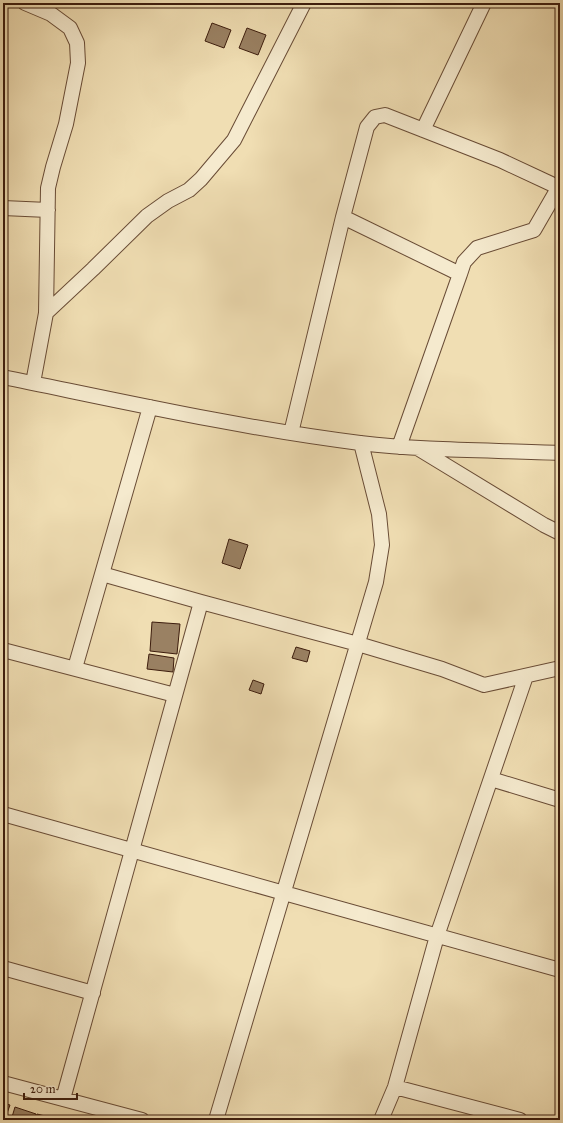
<svg xmlns="http://www.w3.org/2000/svg" width="563" height="1123" viewBox="0 0 563 1123" font-family="'IM FELL Great Primer',serif">
<style>
.building{fill:#9a8163;stroke:#3c1c0d}
.lines{fill:none;stroke-linecap:round;stroke-linejoin:round}
.street-casing{stroke:#694c36;stroke-width:16}
.street{stroke:#f5eace;stroke-width:14}
</style>
<rect width="100%" height="100%" fill="#f0deb3"/>
<filter id="stains"><feTurbulence type="fractalNoise" baseFrequency=".005" numOctaves="4"/><feColorMatrix values="0 0 0 0 .2 0 0 0 0 .09 0 0 0 0 .02 0 0 0 .5 -.17"/></filter>
<radialGradient id="worn" r=".72"><stop offset=".6" stop-color="#630" stop-opacity="0"/><stop offset="1" stop-color="#630" stop-opacity=".3"/></radialGradient>
<!-- building -->
<path class="building" d="M 212,23 L 231,30 L 224,48 L 205,41 Z
M 247,28 L 266,35 L 258,55 L 239,48 Z
M 229,539 L 248,545 L 240,569 L 222,563 Z
M 152,622 L 180,624 L 177,654 L 150,651 Z
M 296,647 L 310,651 L 307,662 L 292,658 Z
M 149,654 L 174,658 L 173,672 L 147,669 Z
M 253,680 L 264,684 L 261,694 L 249,690 Z
M 3,1103 L 10,1105 L 6,1116 L 3,1116 Z
M 15,1107 L 36,1114 L 34,1120 L 20,1120 L 12,1117 Z
M 37,1114 L 45,1116 L 44,1120 L 35,1120 Z"/>
<g class="lines">
<defs>
<path id="street" d="M 25,3 L 51,14 L 70,28 L 77,43 L 78,63 L 66,124 L 53,167 L 48,188 L 46,313 L 33,383
M 423,130 L 484,3
M 3,208 L 48,210
M 343,217 L 460,274 L 464,262 L 477,248 L 534,230 L 560,185
M 46,313 L 93,269 L 147,216 L 168,201 L 189,190 L 201,179 L 234,140 L 304,3
M 3,377 C 121,401 240,428 360,443 C 427,451 494,450 560,453
M 291,433 L 343,217 L 367,127 L 375,117 L 385,115 L 500,160 L 560,188
M 399,447 L 460,274
M 419,449 L 544,525 L 560,533
M 102,574 L 201,602 L 358,644 L 442,669 L 484,685 L 560,668
M 3,650 L 175,695
M 75,668 L 150,407
M 491,779 L 560,800
M 3,814 L 284,893 L 560,970
M 3,968 L 93,993
M 3,1083 L 142,1120
M 395,1087 L 520,1120
M 63,1099 L 201,602
M 216,1120 L 376,582 L 382,545 L 379,514 L 361,443
M 381,1120 L 395,1087 L 437,936 L 526,676"/>
</defs>
<!-- street casing -->
<use href="#street" class="street-casing"/>
<!-- street -->
<use href="#street" class="street"/>
</g>
<!-- margin -->
<rect width="563" height="1123" fill="none" stroke="#f0deb3" stroke-width="16"/>
<rect x="4" y="4" width="555" height="1115" fill="none" stroke="#3c1c0d" stroke-width="2"/>
<rect x="8" y="8" width="547" height="1107" fill="none" stroke="#3c1c0d"/>
<!-- scale -->
<path d="M24 1093v6h53v-6" fill="none" stroke="#3c1c0d" stroke-width="2"/>
<text x="30" y="1093" font-size="12" fill="#3c1c0d" stroke="#f5eace" stroke-width="3" paint-order="stroke">20 m</text>
<rect width="100%" height="100%" filter="url(#stains)"/>
<rect width="100%" height="100%" fill="url(#worn)"/>
</svg>
